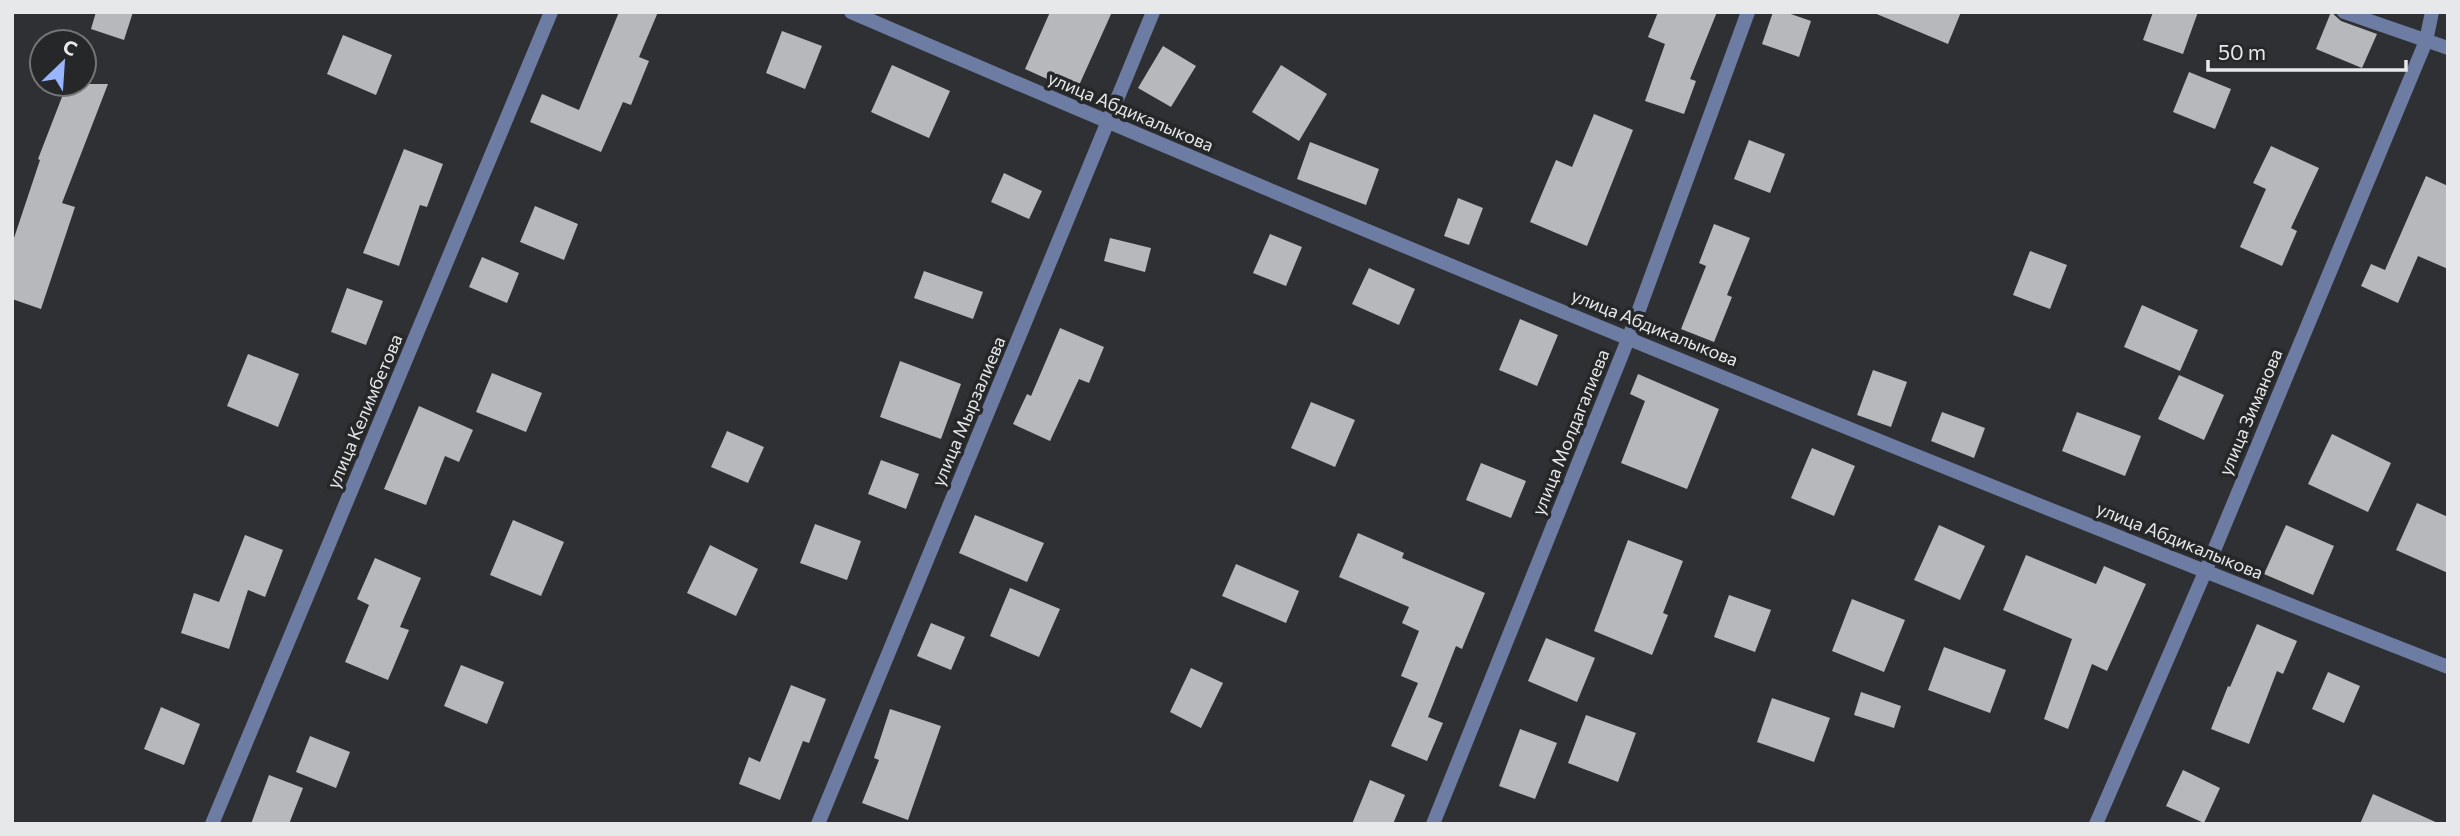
<svg xmlns="http://www.w3.org/2000/svg" width="2460" height="836" viewBox="0 0 2460 836" font-family="Commissioner,sans-serif">
<style>
.building{fill:#b7b8bb}
.lines{fill:none;stroke-linecap:round;stroke-linejoin:round}
.street{stroke:#6d7ca2;stroke-width:14}
.labels{text-anchor:middle;dominant-baseline:central;stroke-width:7;stroke-linejoin:round;paint-order:stroke}
.street-label{font-size:18px;fill:#e7e8e9;stroke:#262729}
</style>
<rect width="100%" height="100%" fill="#2f3033"/>
<!-- building -->
<path class="building" d="M 96,12 L 133,12 L 124,40 L 91,29 Z
M 619,12 L 658,12 L 639,57 L 649,61 L 631,105 L 623,102 L 601,152 L 530,122 L 542,94 L 579,110 Z
M 1050,12 L 1112,12 L 1076,92 L 1025,69 Z
M 1658,12 L 1717,12 L 1690,79 L 1696,81 L 1684,114 L 1645,101 L 1665,44 L 1648,37 Z
M 1773,12 L 1785,12 L 1811,21 L 1799,57 L 1762,44 Z
M 1872,12 L 1961,12 L 1948,44 Z
M 2153,12 L 2198,12 L 2183,54 L 2143,40 Z
M 2331,12 L 2341,21 L 2377,34 L 2362,68 L 2316,49 Z
M 782,31 L 822,46 L 805,89 L 766,73 Z
M 343,35 L 392,55 L 376,95 L 327,74 Z
M 1163,46 L 1196,66 L 1171,107 L 1138,88 Z
M 892,65 L 950,91 L 929,138 L 871,112 Z
M 1281,65 L 1327,94 L 1299,141 L 1252,112 Z
M 2189,72 L 2231,89 L 2215,129 L 2173,112 Z
M 67,84 L 108,84 L 62,203 L 75,207 L 41,309 L 12,299 L 12,244 L 40,160 L 38,159 Z
M 1594,114 L 1633,130 L 1587,246 L 1530,222 L 1556,160 L 1572,167 Z
M 1749,140 L 1785,154 L 1770,193 L 1734,179 Z
M 1310,142 L 1379,169 L 1366,205 L 1297,179 Z
M 2271,146 L 2319,168 L 2291,228 L 2297,231 L 2282,266 L 2240,247 L 2266,189 L 2253,183 Z
M 404,149 L 443,164 L 427,207 L 420,205 L 399,266 L 363,253 Z
M 1004,173 L 1042,191 L 1029,219 L 991,202 Z
M 2426,176 L 2448,186 L 2448,269 L 2418,256 L 2398,303 L 2361,286 L 2371,264 L 2385,270 Z
M 1458,198 L 1483,208 L 1469,245 L 1444,236 Z
M 535,206 L 578,224 L 564,260 L 520,242 Z
M 1714,224 L 1750,238 L 1727,295 L 1732,297 L 1714,342 L 1681,329 L 1706,266 L 1699,263 Z
M 1270,234 L 1302,247 L 1286,286 L 1253,273 Z
M 1110,238 L 1151,248 L 1145,272 L 1104,261 Z
M 2030,251 L 2067,265 L 2050,309 L 2013,295 Z
M 482,257 L 519,273 L 507,303 L 469,287 Z
M 1369,268 L 1415,289 L 1399,325 L 1352,304 Z
M 924,271 L 983,292 L 973,319 L 914,298 Z
M 347,288 L 383,301 L 366,345 L 331,332 Z
M 2142,305 L 2198,330 L 2180,371 L 2124,347 Z
M 1520,319 L 1558,335 L 1537,386 L 1499,370 Z
M 1060,328 L 1104,347 L 1089,383 L 1079,379 L 1050,441 L 1013,424 L 1027,394 L 1031,396 Z
M 248,354 L 299,374 L 278,427 L 227,406 Z
M 900,361 L 961,384 L 941,439 L 880,417 Z
M 1873,370 L 1907,382 L 1891,427 L 1857,415 Z
M 492,373 L 542,393 L 526,432 L 476,412 Z
M 1638,374 L 1719,409 L 1687,489 L 1621,463 L 1645,401 L 1630,394 Z
M 2179,375 L 2224,395 L 2204,440 L 2158,419 Z
M 1311,402 L 1355,420 L 1335,467 L 1291,448 Z
M 419,406 L 473,430 L 459,462 L 445,456 L 426,505 L 384,489 Z
M 1942,412 L 1985,428 L 1974,458 L 1931,441 Z
M 2077,412 L 2141,436 L 2125,476 L 2062,451 Z
M 727,431 L 764,447 L 748,483 L 711,467 Z
M 2332,434 L 2391,463 L 2368,512 L 2308,484 Z
M 1812,448 L 1855,466 L 1834,516 L 1791,498 Z
M 881,460 L 919,474 L 906,509 L 868,494 Z
M 1481,463 L 1526,481 L 1511,518 L 1466,500 Z
M 2417,503 L 2448,517 L 2448,573 L 2396,550 Z
M 975,515 L 1044,543 L 1027,582 L 959,553 Z
M 513,520 L 564,542 L 541,596 L 490,575 Z
M 815,524 L 861,541 L 847,580 L 800,563 Z
M 1939,525 L 1985,546 L 1960,600 L 1914,580 Z
M 2286,525 L 2334,546 L 2313,595 L 2264,574 Z
M 1358,533 L 1404,553 L 1402,558 L 1485,593 L 1462,649 L 1456,646 L 1428,717 L 1443,723 L 1427,761 L 1391,746 L 1418,683 L 1401,676 L 1419,631 L 1402,623 L 1409,607 L 1339,577 Z
M 245,535 L 283,550 L 265,597 L 248,590 L 229,649 L 181,633 L 194,593 L 219,602 Z
M 1628,540 L 1683,561 L 1663,613 L 1668,615 L 1652,655 L 1594,631 Z
M 710,545 L 758,569 L 736,616 L 687,593 Z
M 2026,555 L 2096,584 L 2104,566 L 2146,584 L 2107,671 L 2092,664 L 2068,729 L 2044,719 L 2072,639 L 2003,610 Z
M 375,558 L 421,578 L 400,627 L 409,630 L 388,680 L 345,662 L 369,605 L 357,599 Z
M 1236,564 L 1299,591 L 1286,623 L 1222,596 Z
M 1010,588 L 1060,609 L 1039,657 L 990,636 Z
M 1729,595 L 1771,610 L 1755,652 L 1714,637 Z
M 1852,599 L 1905,620 L 1884,672 L 1832,651 Z
M 931,623 L 965,637 L 951,670 L 917,656 Z
M 2257,624 L 2297,641 L 2283,674 L 2277,671 L 2249,744 L 2211,729 L 2228,686 L 2230,687 Z
M 1546,638 L 1595,658 L 1577,702 L 1528,681 Z
M 1944,647 L 2006,670 L 1990,713 L 1928,690 Z
M 461,665 L 504,682 L 487,724 L 444,706 Z
M 1191,668 L 1223,683 L 1201,728 L 1170,712 Z
M 2328,672 L 2360,686 L 2344,723 L 2312,709 Z
M 791,685 L 826,699 L 809,743 L 803,741 L 780,800 L 739,784 L 749,757 L 760,762 Z
M 1861,692 L 1901,706 L 1894,728 L 1854,715 Z
M 1772,698 L 1830,718 L 1814,762 L 1757,742 Z
M 161,707 L 200,724 L 184,765 L 144,749 Z
M 890,709 L 941,726 L 908,820 L 862,803 L 879,760 L 874,758 Z
M 1586,715 L 1636,733 L 1618,782 L 1568,763 Z
M 1520,729 L 1557,743 L 1535,799 L 1499,786 Z
M 310,736 L 350,752 L 336,788 L 296,772 Z
M 2183,770 L 2220,788 L 2204,823 L 2166,806 Z
M 269,775 L 303,788 L 289,824 L 251,824 Z
M 1370,780 L 1405,795 L 1393,824 L 1352,824 Z
M 2373,794 L 2440,824 L 2360,824 Z"/>
<g class="lines">
<!-- street -->
<path class="street" d="M 851,12 C 1380,240 1912,457 2448,667
M 2344,12 L 2448,48
M 212,824 L 551,12
M 818,824 L 1153,12
M 1433,824 L 1629,337 L 1748,12
M 2096,824 L 2205,572 L 2426,41 L 2432,12"/>
</g>
<g class="labels">
<!-- street labels -->
<g class="street-label">
<text transform="translate(1131 111) rotate(23)">улица Абдикалыкова</text>
<text transform="translate(1655 327) rotate(22)">улица Абдикалыкова</text>
<text transform="translate(364 411) rotate(-67)">улица Келимбетова</text>
<text transform="translate(968 411) rotate(-67)">улица Мырзалиева</text>
<text transform="translate(2250 412) rotate(-67)">улица Зиманова</text>
<text transform="translate(1570 432) rotate(-68)">улица Молдагалиева</text>
<text transform="translate(2180 540) rotate(22)">улица Абдикалыкова</text>
</g>
</g>
<!-- border -->
<rect width="2460" height="836" fill="none" stroke="#e7e8e9" stroke-width="28"/>
<!-- north arrow -->
<g transform="translate(63 63) rotate(25)"><circle r="33" fill="#262729" stroke="#737476" stroke-width="2"/>
<path d="M0-5L12 26L0 18L-12 26Z" fill="#99b5fd"/>
<text y="-10" font-size="19" font-weight="bold" text-anchor="middle" fill="#e7e8e9">С</text>
</g>
<!-- scale -->
<path d="M2208 60v10h198v-10" fill="none" stroke="#e7e8e9" stroke-width="3.5"/>
<text x="2218" y="60" font-size="21" fill="#e7e8e9" stroke="#262729" stroke-width="5" paint-order="stroke">50 m</text>
</svg>
